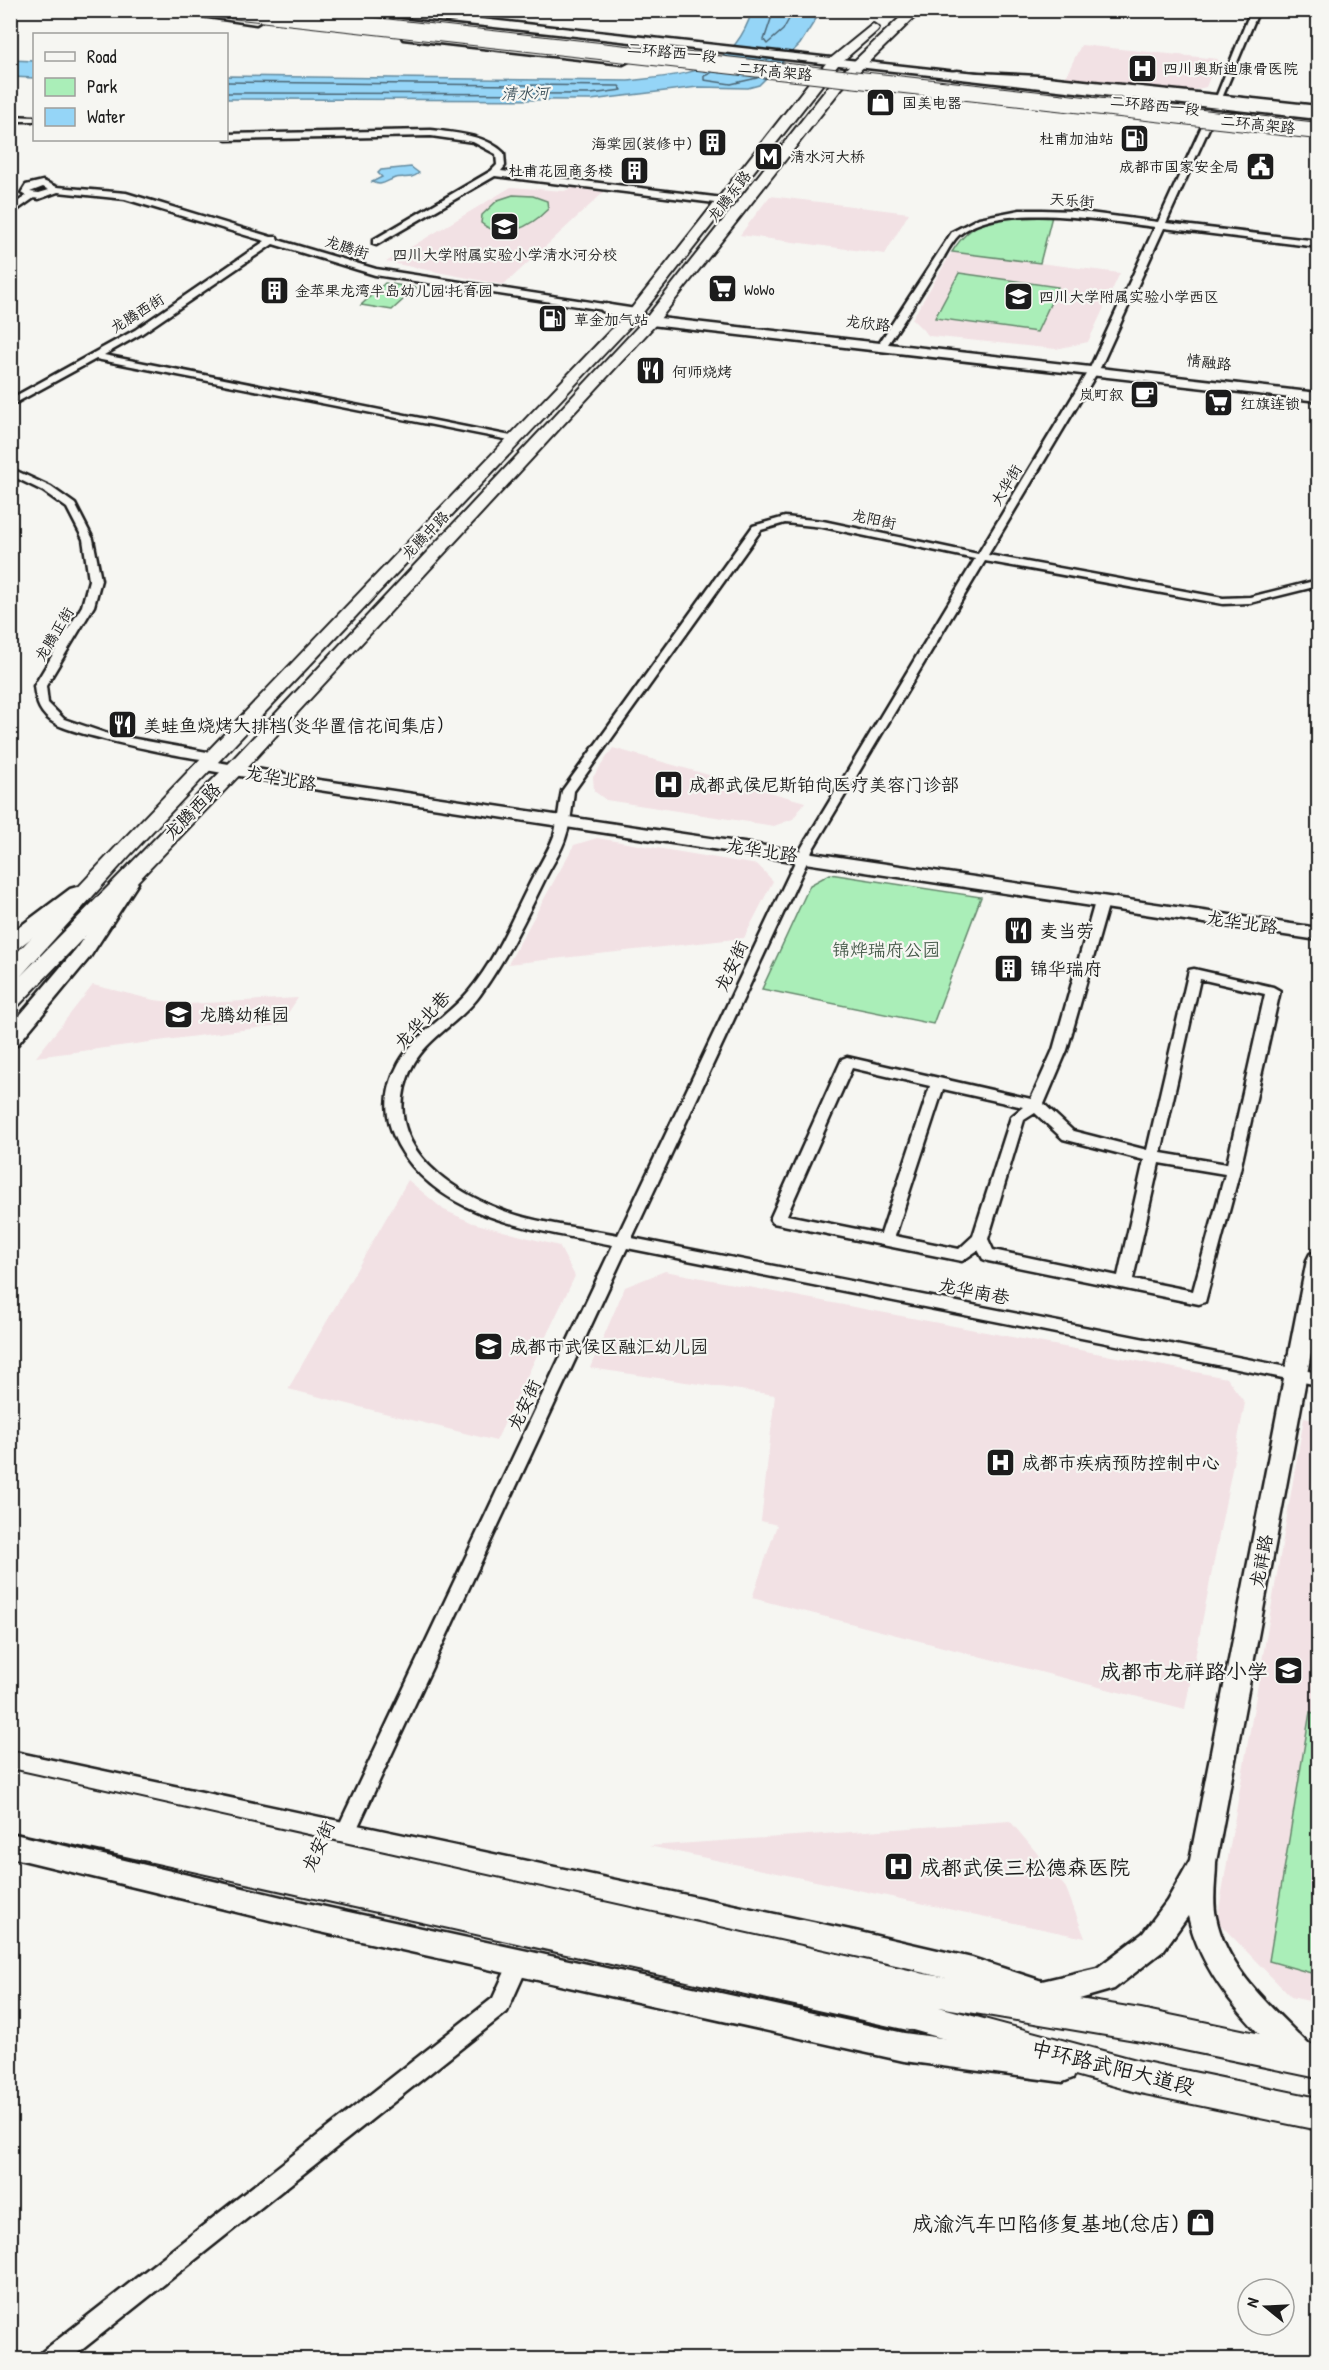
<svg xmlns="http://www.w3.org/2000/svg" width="1329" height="2370" viewBox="0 0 1329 2370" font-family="'Patrick Hand','LXGW WenKai TC',sans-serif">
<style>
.built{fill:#f2e1e4}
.green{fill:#aaeeb8;stroke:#63856a;stroke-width:1.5}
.water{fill:#95d5f7;stroke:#658b9f;stroke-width:1.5}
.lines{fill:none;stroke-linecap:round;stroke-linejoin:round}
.shore{stroke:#4c6674;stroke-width:1.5}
.street-casing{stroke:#1c1c1c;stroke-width:5}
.secondary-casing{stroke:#1c1c1c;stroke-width:5}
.primary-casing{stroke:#1c1c1c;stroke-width:4}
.highway-casing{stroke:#1c1c1c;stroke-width:5}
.street{fill:#f6f6f2;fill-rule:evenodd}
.secondary{fill:#f6f6f2;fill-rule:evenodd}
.primary{fill:#f6f6f2;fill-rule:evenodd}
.highway{fill:#f6f6f2;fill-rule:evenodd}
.primary-bridge-casing{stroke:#1c1c1c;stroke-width:36;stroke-linecap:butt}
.highway-bridge-casing{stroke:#1c1c1c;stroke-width:18;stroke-linecap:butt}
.primary-bridge{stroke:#f6f6f2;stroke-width:32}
.highway-bridge{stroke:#f6f6f2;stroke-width:16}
.labels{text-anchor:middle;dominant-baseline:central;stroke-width:4.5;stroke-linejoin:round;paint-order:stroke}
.far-street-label{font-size:15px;fill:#1c1c1c;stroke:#f6f6f2}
.far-poi-label{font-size:15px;fill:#1c1c1c;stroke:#f6f6f2;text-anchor:start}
.far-water-label{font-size:16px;font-style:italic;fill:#40545e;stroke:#f6f6f2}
.poi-label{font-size:18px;fill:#1c1c1c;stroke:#f6f6f2;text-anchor:start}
.street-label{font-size:18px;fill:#1c1c1c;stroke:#f6f6f2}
.park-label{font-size:18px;fill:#475b4b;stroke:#f6f6f2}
.near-poi-label{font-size:21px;fill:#1c1c1c;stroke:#f6f6f2;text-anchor:end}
.near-street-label{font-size:21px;fill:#1c1c1c;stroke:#f6f6f2}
</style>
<rect width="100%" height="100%" fill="#f6f6f2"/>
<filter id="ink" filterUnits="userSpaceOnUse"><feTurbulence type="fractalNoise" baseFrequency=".0167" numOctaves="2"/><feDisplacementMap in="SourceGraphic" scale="12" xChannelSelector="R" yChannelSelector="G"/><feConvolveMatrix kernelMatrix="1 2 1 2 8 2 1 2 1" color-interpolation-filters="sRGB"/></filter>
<g filter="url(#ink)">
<!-- built -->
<path class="built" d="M 1081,45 L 1218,59 L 1206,87 L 1189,91 L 1065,78 Z
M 511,187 L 564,191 L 572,188 L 604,192 L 504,285 L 386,262 Z
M 770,196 L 909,213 L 885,254 L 740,235 Z
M 952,252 L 1120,273 L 1088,342 L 1056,349 L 929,336 L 912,319 Z
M 613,748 L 805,802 L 793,819 L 774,826 L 606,800 L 594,791 L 593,777 Z
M 597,838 L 758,865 L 773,881 L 744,938 L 508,964 L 574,845 Z
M 93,985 L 154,1000 L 188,1004 L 298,998 L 280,1025 L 36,1057 Z
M 408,1180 L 444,1210 L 473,1223 L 559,1246 L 575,1276 L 496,1441 L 288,1389 Z
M 665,1271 L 1227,1378 L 1245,1403 L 1185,1709 L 752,1598 L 777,1525 L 761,1521 L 775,1395 L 590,1368 L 625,1287 Z
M 1304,1418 L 1318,1421 L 1318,2003 L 1291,1997 L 1217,1921 Z
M 1010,1821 L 1066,1888 L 1085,1938 L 649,1846 Z"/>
<!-- green -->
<path class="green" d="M 513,195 L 533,196 L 547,201 L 548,209 C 531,226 504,242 481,223 L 482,215 L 498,200 Z
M 1031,215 L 1052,216 L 1040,263 L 952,252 C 972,219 995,217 1031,215 Z
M 959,273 L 1058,287 L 1037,332 L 935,318 Z
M 385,283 L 416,288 L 392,310 L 361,305 Z
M 830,874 L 981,897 L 933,1024 L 762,989 L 810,885 Z
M 1310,1712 L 1318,1714 L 1318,1975 L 1269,1961 Z"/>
<!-- water -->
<path class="water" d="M 752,11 L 821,11 L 800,44 L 759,85 L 748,88 L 698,87 L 591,100 L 227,99 L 227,76 L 628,81 C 685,74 732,75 752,11 Z
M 11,60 L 34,61 L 34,78 L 11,77 Z
M 411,167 L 419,173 C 411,180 404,176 395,178 C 386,181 382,187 372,182 L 382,177 L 378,173 L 381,170 Z"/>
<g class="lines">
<!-- shore -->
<path class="shore" d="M 774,10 L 764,40 L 767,44 L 783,30 L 794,10
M 711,73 L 704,76 L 704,80 L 731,84 L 757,78
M 226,82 L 619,86 L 622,90 L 591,94 L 226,93"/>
<defs>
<path id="street" d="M 1251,10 L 1259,10 L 1222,98 L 1215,100 Z
M 10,116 L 34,117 L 34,121 L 10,121 Z
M 1206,123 L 1210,126 L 1166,223 L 1318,241 L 1318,247 L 1164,228 L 1101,366 L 988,555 L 1223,598 L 1250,597 L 1318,580 L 1318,586 L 1250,603 L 1223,604 L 985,561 L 814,847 L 632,1238 L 1318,1373 L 1318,1385 L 627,1248 L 348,1848 L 341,1851 L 334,1848 L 331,1842 L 334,1836 L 613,1245 C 538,1230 439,1220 398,1145 C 383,1117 384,1091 399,1063 C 416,1033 447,1017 469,991 C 495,960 511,921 529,885 C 537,869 548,852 554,836 C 558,822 559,805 562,791 L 753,526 L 785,517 L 823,521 L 978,554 L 1091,366 L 1155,227 C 1107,221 996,200 958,236 C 950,244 944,258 938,267 C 922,293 905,319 888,344 L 882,344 L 880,342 L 952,232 L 979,218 L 1020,210 L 1042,210 L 1074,211 L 1158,222 L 1202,126 ZM 785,523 L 823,527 L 975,559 L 802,847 L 618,1235 C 582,1228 542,1224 507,1212 C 445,1189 377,1142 412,1067 C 427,1037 461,1022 480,995 C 506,959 525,920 544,881 C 551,866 562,851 566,836 C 571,822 572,806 574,791 L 761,530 Z
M 431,130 C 456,133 486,135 504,153 L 505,166 L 501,171 L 723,198 L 727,201 L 723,204 L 495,176 L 376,245 L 373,244 L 373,240 L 491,171 L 497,165 L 496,154 L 473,142 L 431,136 L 226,140 L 226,134 Z
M 43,181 L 57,187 L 126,193 L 271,237 L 277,237 L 278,240 L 376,269 L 636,309 L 641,312 L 636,315 L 375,275 L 273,244 L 141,334 L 104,355 L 516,437 L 521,440 L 520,442 L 96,359 L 10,406 L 10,399 L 135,330 L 265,241 L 125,199 L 58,192 L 39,199 L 34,198 L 10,215 L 10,207 L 26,196 L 21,193 L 26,185 ZM 43,187 L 49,190 L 39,193 L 30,192 Z
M 10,468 L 51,487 L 75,504 L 93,539 L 101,580 L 94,606 L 46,686 L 48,703 L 64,719 L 108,734 L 218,754 L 218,760 C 203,763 71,734 56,724 C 40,715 36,703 34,686 L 82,606 L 89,580 L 83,539 L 67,508 L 43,491 L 10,475 Z
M 1102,898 L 1109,902 L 1067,1050 L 1044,1104 L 1073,1131 L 1147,1150 L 1189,970 L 1194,969 L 1273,987 L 1280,991 L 1240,1170 L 1205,1302 L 1199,1304 L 988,1261 L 983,1259 L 978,1250 L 962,1261 L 773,1223 L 770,1219 L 842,1059 L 847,1057 L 1031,1099 L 1053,1050 L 1095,902 ZM 1200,979 L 1265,994 L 1227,1164 L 1161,1153 ZM 852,1068 L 930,1086 L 881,1234 L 787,1215 ZM 943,1089 L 1023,1107 L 1011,1117 L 973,1236 L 959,1249 L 895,1236 ZM 1035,1113 L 1063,1139 L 1144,1160 L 1118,1276 L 993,1250 L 988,1239 L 1024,1120 ZM 1159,1163 L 1225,1174 L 1193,1291 L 1133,1279 Z
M 520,1952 L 527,1954 L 530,1961 L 507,2012 L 69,2360 L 39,2360 L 42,2352 L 493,1998 L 513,1954 Z"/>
<path id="secondary" d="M 161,10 L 196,10 L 256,18 L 261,21 L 256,24 Z
M 361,10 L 400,10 L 957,72 L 1038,76 L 1318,106 L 1318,112 L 1038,82 L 957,78 L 366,13 Z
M 407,34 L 623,58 L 629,61 L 623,64 L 403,39 L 402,37 Z
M 607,304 L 634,314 L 651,317 L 1318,393 L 1318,401 L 651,325 L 626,321 L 602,311 L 600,308 Z
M 206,760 L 319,780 L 1318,928 L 1318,940 L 319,790 L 200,769 L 197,765 L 200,761 Z
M 129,877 L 138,883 L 90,957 L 17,1045 L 10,1046 L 10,1027 L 76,949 L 123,879 Z
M 77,887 L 86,893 L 84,897 L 17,949 L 10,951 L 10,934 L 70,889 Z
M 1318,1252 L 1318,1315 L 1216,1862 C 1216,1880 1212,1899 1216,1917 C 1227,1972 1276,2011 1313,2049 L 1317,2059 L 1313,2069 L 1303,2073 L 1293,2069 C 1249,2023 1203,1980 1188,1916 L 1163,1951 L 1114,1989 L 1076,2000 L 1073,2010 L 1063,2014 L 972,1984 L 855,1957 L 10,1774 L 10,1751 L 855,1931 L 972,1958 L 1042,1981 L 1097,1968 L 1143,1933 L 1167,1901 L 1190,1860 L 1307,1260 L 1310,1254 Z
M 10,1833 L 307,1903 L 904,2033 L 1063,2054 L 1073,2058 L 1077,2068 L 1073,2078 L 1063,2082 L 904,2061 L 307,1929 L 10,1857 Z"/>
<path id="primary" d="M 908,10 L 922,10 L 842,88 L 656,324 L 249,765 L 18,1006 L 10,1008 L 10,987 L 235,757 L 646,318 L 832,82 Z
M 873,24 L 879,28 L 877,31 L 838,65 L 821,86 L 641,315 L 129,856 L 18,979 L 10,981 L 10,960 L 115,848 L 631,309 L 811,80 L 830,59 Z
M 912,1972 L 1141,2009 L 1318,2046 L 1318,2078 L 1141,2041 L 939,2007 L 1140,2061 L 1318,2098 L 1318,2130 L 1140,2093 L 909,2029 L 898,2025 L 893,2014 L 898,2003 L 906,2000 L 901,1998 L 896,1987 L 901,1976 Z"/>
<path id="highway" d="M 957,71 L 1318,111 L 1318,119 L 952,78 L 950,75 L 952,72 Z"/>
</defs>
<!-- street casing -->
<use href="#street" class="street-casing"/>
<!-- secondary casing -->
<use href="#secondary" class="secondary-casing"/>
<!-- primary casing -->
<use href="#primary" class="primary-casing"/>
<!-- highway casing -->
<use href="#highway" class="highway-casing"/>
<!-- street -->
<use href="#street" class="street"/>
<!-- secondary -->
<use href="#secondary" class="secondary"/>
<!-- primary -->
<use href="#primary" class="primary"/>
<!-- highway -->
<use href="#highway" class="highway"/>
<defs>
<path id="primary-bridge" d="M 10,1786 L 912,1987
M 10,1814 L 909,2014"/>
<path id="highway-bridge" d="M 231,10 L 1318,131"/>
</defs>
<!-- primary-bridge casing -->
<use href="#primary-bridge" class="primary-bridge-casing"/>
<!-- highway-bridge casing -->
<use href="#highway-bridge" class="highway-bridge-casing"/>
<!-- primary-bridge -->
<use href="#primary-bridge" class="primary-bridge"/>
<!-- highway-bridge -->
<use href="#highway-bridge" class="highway-bridge"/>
</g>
</g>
<!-- icons -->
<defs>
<symbol id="hospital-square" viewBox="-11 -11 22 22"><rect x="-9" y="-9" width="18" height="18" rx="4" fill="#1c1c1c" stroke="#f6f6f2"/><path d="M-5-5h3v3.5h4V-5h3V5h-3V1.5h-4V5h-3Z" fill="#fff"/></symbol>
<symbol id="shop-square" viewBox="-11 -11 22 22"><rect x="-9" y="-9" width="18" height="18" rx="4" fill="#1c1c1c" stroke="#f6f6f2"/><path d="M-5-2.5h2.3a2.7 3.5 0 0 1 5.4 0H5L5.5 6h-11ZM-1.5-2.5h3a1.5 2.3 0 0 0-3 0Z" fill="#fff"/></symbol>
<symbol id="fuel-square" viewBox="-11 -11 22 22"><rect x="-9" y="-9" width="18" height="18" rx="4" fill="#1c1c1c" stroke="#f6f6f2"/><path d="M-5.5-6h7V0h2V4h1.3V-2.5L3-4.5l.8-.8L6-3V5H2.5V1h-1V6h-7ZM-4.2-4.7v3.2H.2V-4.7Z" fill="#fff"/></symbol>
<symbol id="building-square" viewBox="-11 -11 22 22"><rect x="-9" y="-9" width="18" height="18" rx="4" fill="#1c1c1c" stroke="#f6f6f2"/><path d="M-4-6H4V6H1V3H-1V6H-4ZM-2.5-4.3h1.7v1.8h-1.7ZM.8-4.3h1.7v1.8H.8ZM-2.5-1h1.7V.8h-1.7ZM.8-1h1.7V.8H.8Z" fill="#fff"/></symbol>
<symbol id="metro-square" viewBox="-11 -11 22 22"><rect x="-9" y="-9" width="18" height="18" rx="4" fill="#1c1c1c" stroke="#f6f6f2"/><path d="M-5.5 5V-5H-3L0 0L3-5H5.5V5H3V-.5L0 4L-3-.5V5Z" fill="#fff"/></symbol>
<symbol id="civic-square" viewBox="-11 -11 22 22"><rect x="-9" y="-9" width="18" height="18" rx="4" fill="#1c1c1c" stroke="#f6f6f2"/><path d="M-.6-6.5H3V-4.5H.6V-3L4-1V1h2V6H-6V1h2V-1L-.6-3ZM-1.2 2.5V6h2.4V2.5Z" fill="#fff"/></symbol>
<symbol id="school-square" viewBox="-11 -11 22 22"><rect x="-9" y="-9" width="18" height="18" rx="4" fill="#1c1c1c" stroke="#f6f6f2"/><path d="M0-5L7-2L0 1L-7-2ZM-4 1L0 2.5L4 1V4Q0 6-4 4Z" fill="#fff"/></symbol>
<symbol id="supermarket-square" viewBox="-11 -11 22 22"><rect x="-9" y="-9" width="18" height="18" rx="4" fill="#1c1c1c" stroke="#f6f6f2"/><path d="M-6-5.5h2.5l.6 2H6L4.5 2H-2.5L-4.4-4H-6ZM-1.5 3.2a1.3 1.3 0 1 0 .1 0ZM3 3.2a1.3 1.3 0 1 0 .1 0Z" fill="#fff"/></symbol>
<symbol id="restaurant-square" viewBox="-11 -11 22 22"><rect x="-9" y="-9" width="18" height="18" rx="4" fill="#1c1c1c" stroke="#f6f6f2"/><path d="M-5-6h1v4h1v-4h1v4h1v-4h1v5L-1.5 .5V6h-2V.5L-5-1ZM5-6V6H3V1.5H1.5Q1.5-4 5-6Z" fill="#fff"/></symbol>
<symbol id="cafe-square" viewBox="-11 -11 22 22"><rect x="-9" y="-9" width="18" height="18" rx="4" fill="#1c1c1c" stroke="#f6f6f2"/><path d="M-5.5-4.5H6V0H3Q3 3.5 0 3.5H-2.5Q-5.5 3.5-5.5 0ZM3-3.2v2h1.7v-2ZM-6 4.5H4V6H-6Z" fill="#fff"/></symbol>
</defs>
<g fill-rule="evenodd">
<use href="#hospital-square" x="1126" y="52" width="33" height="33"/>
<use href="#shop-square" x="864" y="86" width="33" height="33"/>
<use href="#fuel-square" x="1118" y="122" width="33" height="33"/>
<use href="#building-square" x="696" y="126" width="33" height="33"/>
<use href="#metro-square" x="752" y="140" width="33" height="33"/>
<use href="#civic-square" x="1244" y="150" width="33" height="33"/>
<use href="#building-square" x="618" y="154" width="33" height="33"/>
<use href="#school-square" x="488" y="210" width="33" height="33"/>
<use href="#supermarket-square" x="706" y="272" width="33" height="33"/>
<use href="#building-square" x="258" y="274" width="33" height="33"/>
<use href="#school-square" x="1002" y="280" width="33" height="33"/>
<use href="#fuel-square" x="536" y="302" width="33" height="33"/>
<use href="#restaurant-square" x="634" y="354" width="33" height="33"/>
<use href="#cafe-square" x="1128" y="378" width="33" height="33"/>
<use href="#supermarket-square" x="1202" y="386" width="33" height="33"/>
<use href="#restaurant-square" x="106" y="708" width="33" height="33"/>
<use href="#hospital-square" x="652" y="768" width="33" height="33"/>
<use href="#restaurant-square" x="1002" y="914" width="33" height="33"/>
<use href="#building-square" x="992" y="952" width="33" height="33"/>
<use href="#school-square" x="162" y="998" width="33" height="33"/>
<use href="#school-square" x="472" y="1330" width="33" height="33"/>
<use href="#hospital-square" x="984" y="1446" width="33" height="33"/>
<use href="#school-square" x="1272" y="1654" width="33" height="33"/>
<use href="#hospital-square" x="882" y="1850" width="33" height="33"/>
<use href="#shop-square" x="1184" y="2206" width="33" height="33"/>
</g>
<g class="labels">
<!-- far-street labels -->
<g class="far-street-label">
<text transform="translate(672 52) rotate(6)">二环路西一段</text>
<text transform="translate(775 71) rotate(6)">二环高架路</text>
<text transform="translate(1155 105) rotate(6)">二环路西一段</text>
<text transform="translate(1258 124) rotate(6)">二环高架路</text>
<text transform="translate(729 196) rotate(-52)">龙腾东路</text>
<text transform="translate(1072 200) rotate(4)">天乐街</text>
<text transform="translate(347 247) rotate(18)">龙腾街</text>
<text transform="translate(137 313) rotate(-32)">龙腾西街</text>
<text transform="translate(868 323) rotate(6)">龙欣路</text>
<text transform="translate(1209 362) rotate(6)">情融路</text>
<text transform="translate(1006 485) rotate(-59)">大华街</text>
<text transform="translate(874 519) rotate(12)">龙阳街</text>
<text transform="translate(425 535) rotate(-46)">龙腾中路</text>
<text transform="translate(54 634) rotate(-59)">龙腾正街</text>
</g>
<!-- far-poi labels -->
<g class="far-poi-label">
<text x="1163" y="68">四川奥斯迪康骨医院</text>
<text x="902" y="102">国美电器</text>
<text x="1114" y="138" text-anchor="end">杜甫加油站</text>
<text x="692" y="143" text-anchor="end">海棠园(装修中)</text>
<text x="790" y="156">清水河大桥</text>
<text x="1239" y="166" text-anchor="end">成都市国家安全局</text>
<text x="613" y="170" text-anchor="end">杜甫花园商务楼</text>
<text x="505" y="254" text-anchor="middle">四川大学附属实验小学清水河分校</text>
<text x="744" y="289">WoWo</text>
<text x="295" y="290">金苹果龙湾半岛幼儿园·托育园</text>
<text x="1039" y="296">四川大学附属实验小学西区</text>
<text x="574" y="319">草金加气站</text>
<text x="672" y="371">何师烧烤</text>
<text x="1124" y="394" text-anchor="end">岚町叙</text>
<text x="1240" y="403">红旗连锁</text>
</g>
<!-- far-water labels -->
<g class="far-water-label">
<text transform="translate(525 93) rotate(-1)">清水河</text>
</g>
<!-- poi labels -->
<g class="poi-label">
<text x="143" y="725">美蛙鱼烧烤大排档(炎华置信花间集店)</text>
<text x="689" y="784">成都武侯尼斯铂尚医疗美容门诊部</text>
<text x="1040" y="930">麦当劳</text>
<text x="1030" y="968">锦华瑞府</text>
<text x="199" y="1014">龙腾幼稚园</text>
<text x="510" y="1346">成都市武侯区融汇幼儿园</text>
<text x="1022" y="1462">成都市疾病预防控制中心</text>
</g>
<!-- street labels -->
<g class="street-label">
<text transform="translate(281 778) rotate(10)">龙华北路</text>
<text transform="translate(192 811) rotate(-45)">龙腾西路</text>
<text transform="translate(762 850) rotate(8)">龙华北路</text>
<text transform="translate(1242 922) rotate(8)">龙华北路</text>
<text transform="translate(731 966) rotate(-65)">龙安街</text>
<text transform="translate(422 1020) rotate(-47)">龙华北巷</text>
<text transform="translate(974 1291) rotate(11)">龙华南巷</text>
<text transform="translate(524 1405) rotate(-65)">龙安街</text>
<text transform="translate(1261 1561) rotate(-79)">龙祥路</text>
<text transform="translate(318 1846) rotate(-66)">龙安街</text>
</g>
<!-- park labels -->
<g class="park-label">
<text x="886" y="949">锦烨瑞府公园</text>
</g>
<!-- near-poi labels -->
<g class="near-poi-label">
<text x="1268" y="1671">成都市龙祥路小学</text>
<text x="920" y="1867" text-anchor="start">成都武侯三松德森医院</text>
<text x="1179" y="2223">成渝汽车凹陷修复基地(总店)</text>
</g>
<!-- near-street labels -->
<g class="near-street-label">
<text transform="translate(1113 2067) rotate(14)">中环路武阳大道段</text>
</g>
</g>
<!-- margin -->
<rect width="1329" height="2370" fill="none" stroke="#f6f6f2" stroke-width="36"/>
<rect x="18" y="18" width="1293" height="2334" fill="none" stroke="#1c1c1c" stroke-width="2" filter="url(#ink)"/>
<!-- legend -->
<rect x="33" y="33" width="195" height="108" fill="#f6f6f2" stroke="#9f9f9c" stroke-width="1.5"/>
<rect x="45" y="52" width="30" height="9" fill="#f6f6f2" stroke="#9f9f9c" stroke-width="1.5"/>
<text x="87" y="63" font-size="18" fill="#1c1c1c">Road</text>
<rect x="45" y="78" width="30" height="18" fill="#aaeeb8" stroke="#9f9f9c" stroke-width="1.5"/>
<text x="87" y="93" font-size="18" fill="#1c1c1c">Park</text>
<rect x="45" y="108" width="30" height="18" fill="#95d5f7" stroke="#9f9f9c" stroke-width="1.5"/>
<text x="87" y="123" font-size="18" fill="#1c1c1c">Water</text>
<!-- north arrow -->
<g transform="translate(1266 2307) rotate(288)"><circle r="28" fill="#f6f6f2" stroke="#9f9f9c" stroke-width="1.5"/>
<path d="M0-4.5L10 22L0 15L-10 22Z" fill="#1c1c1c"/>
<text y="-9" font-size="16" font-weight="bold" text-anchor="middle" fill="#1c1c1c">N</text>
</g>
</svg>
